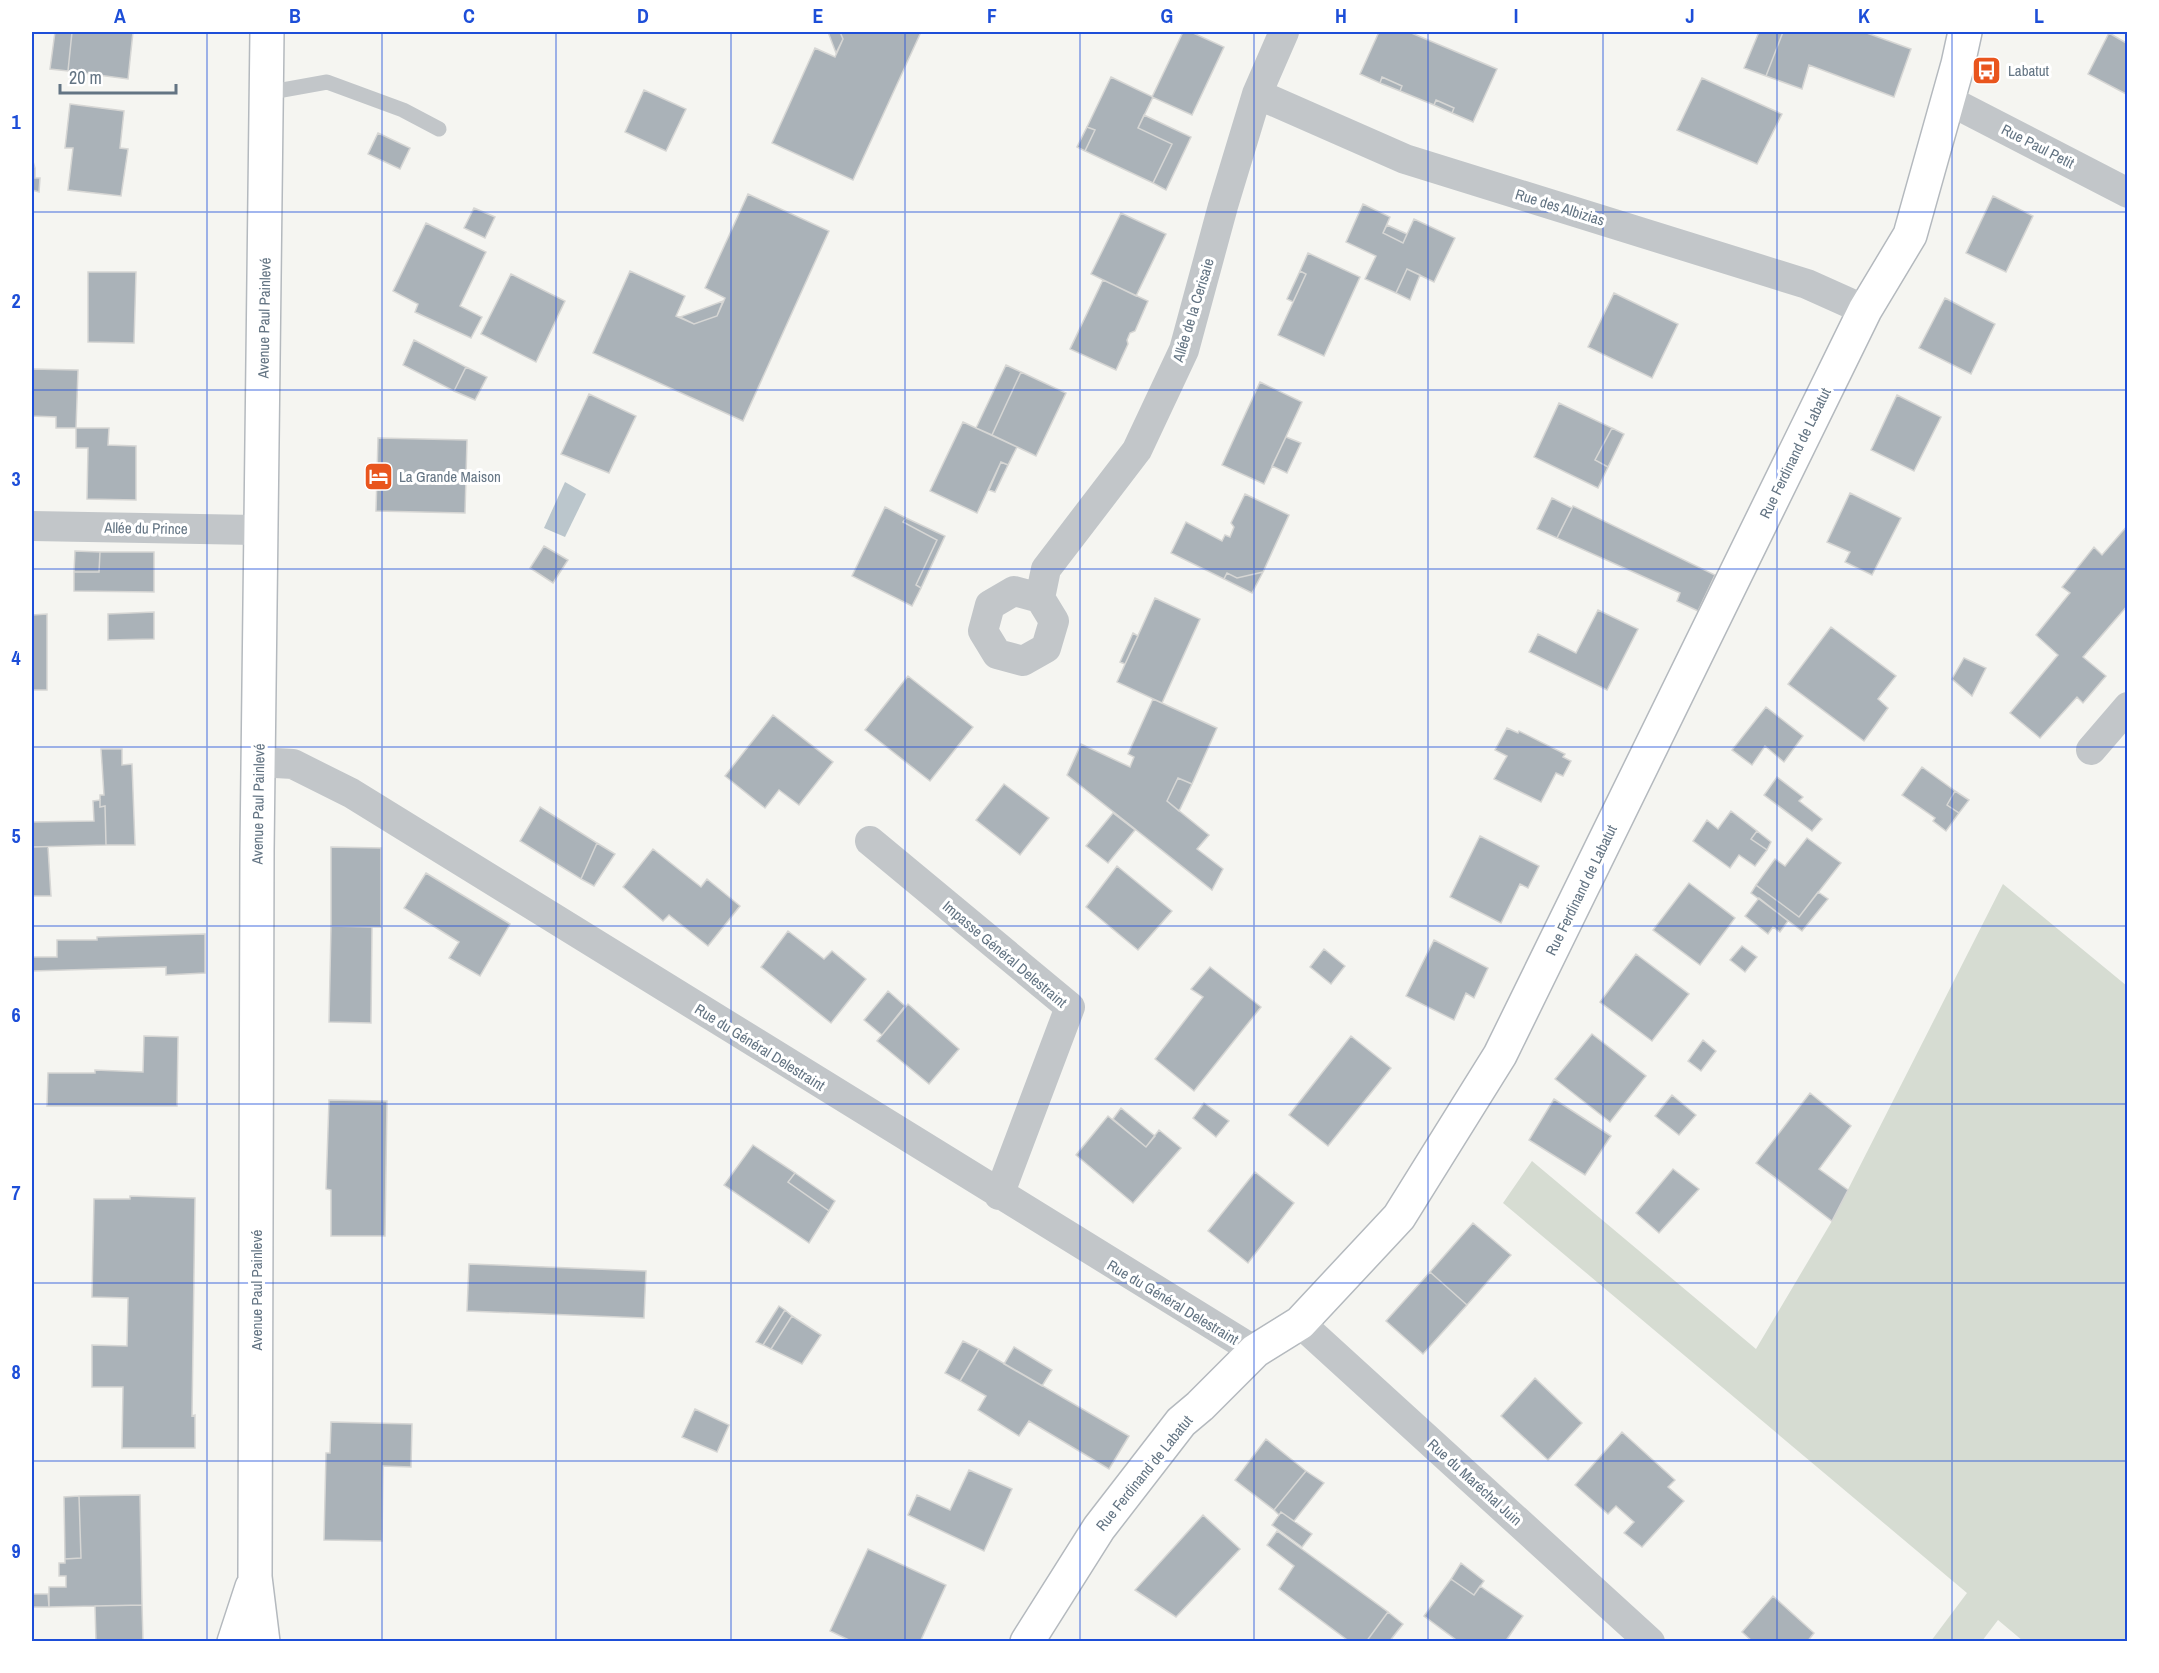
<svg xmlns="http://www.w3.org/2000/svg" width="2159" height="1673" viewBox="0 0 2159 1673" font-family="'Archivo Narrow',sans-serif">
<style>
.green{fill:#d6dcd2}
.water{fill:#bbc6cc}
.building{fill:#aab2b8;stroke:#d6d6d4;stroke-width:1.5}
.lines{fill:none;stroke-linecap:round;stroke-linejoin:round}
.secondary-casing{stroke:#b4b9be;stroke-width:36}
.lane{stroke:#c2c6c9;stroke-width:15}
.street{stroke:#c2c6c9;stroke-width:30}
.secondary{stroke:#fff;stroke-width:33}
.grid{fill:none;stroke:#1d4ed8;stroke-width:1.5;stroke-opacity:0.55}
.labels{text-anchor:middle;dominant-baseline:central;stroke-width:6;stroke-linejoin:round;paint-order:stroke}
.poi-label{font-size:15px;fill:#637483;stroke:#fff;text-anchor:start}
.street-label{font-size:15px;fill:#637483;stroke:#fff}
.neatline{fill:none;stroke:#1d4ed8;stroke-width:2}
.grid-label{font-size:20px;text-anchor:middle;font-weight:bold;fill:#1d4ed8}
</style>
<rect width="100%" height="100%" fill="#f5f5f1"/>
<!-- green -->
<path class="green" d="M 2003,884 L 2127,986 L 2127,1641 L 2023,1641 L 1998,1620 L 1982,1641 L 1931,1641 L 1967,1593 L 1503,1203 L 1532,1161 L 1756,1349 L 1832,1221 Z"/>
<!-- water -->
<path class="water" d="M 565,482 L 586,494 L 565,537 L 544,528 Z"/>
<!-- building -->
<path class="building" d="M 55,32 L 72,32 L 68,71 L 50,69 Z
M 72,32 L 133,32 L 128,79 L 68,71 Z
M 828,32 L 840,32 L 843,39 L 836,53 Z
M 840,32 L 921,32 L 853,180 L 772,143 L 815,48 L 835,57 L 843,39 Z
M 1183,32 L 1191,32 L 1224,47 L 1192,115 L 1152,97 Z
M 1379,32 L 1409,32 L 1497,69 L 1473,122 L 1452,113 L 1454,108 L 1436,100 L 1434,105 L 1400,91 L 1402,86 L 1382,77 L 1380,83 L 1360,74 Z
M 1759,32 L 1783,32 L 1766,76 L 1744,68 Z
M 1783,32 L 1864,32 L 1911,49 L 1894,97 L 1809,65 L 1802,89 L 1766,76 Z
M 2109,33 L 2128,44 L 2128,95 L 2088,74 Z
M 1111,77 L 1153,97 L 1138,128 L 1172,144 L 1153,183 L 1085,151 L 1095,130 L 1087,127 Z
M 1382,77 L 1402,86 L 1400,91 L 1380,83 Z
M 1702,78 L 1782,114 L 1757,164 L 1677,130 Z
M 644,90 L 686,109 L 666,151 L 625,132 Z
M 1436,100 L 1454,108 L 1452,113 L 1434,105 Z
M 70,104 L 124,111 L 120,148 L 128,149 L 121,196 L 68,190 L 73,148 L 65,148 Z
M 1144,115 L 1191,137 L 1166,190 L 1153,183 L 1172,144 L 1138,128 Z
M 1087,127 L 1095,130 L 1085,151 L 1077,147 Z
M 378,133 L 410,148 L 400,169 L 368,154 Z
M 32,158 L 35,168 L 35,178 L 40,178 L 39,192 L 32,190 Z
M 748,194 L 829,231 L 743,421 L 593,353 L 630,271 L 685,296 L 676,316 L 694,324 L 717,316 L 725,298 L 705,288 Z
M 1993,196 L 2033,216 L 2006,272 L 1966,253 Z
M 1363,204 L 1390,217 L 1383,233 L 1403,243 L 1414,219 L 1455,238 L 1434,282 L 1407,269 L 1396,293 L 1365,279 L 1376,256 L 1346,242 Z
M 474,208 L 495,217 L 485,238 L 464,228 Z
M 1121,213 L 1166,234 L 1136,296 L 1091,274 Z
M 426,223 L 486,252 L 460,306 L 482,317 L 471,338 L 415,312 L 418,304 L 393,291 Z
M 1387,225 L 1407,234 L 1403,243 L 1383,233 Z
M 1308,253 L 1360,277 L 1324,356 L 1278,335 L 1306,274 L 1300,271 Z
M 1407,269 L 1420,275 L 1410,300 L 1396,293 Z
M 1300,271 L 1306,274 L 1293,302 L 1287,299 Z
M 88,272 L 136,272 L 134,343 L 88,342 Z
M 511,274 L 565,301 L 536,362 L 481,334 Z
M 1103,280 L 1148,301 L 1135,331 L 1130,333 L 1127,340 L 1128,344 L 1116,370 L 1070,349 Z
M 1614,293 L 1678,324 L 1652,378 L 1588,347 Z
M 1945,298 L 1995,324 L 1971,374 L 1919,348 Z
M 723,301 L 717,316 L 694,324 L 680,317 Z
M 414,340 L 466,367 L 454,391 L 403,365 Z
M 1006,365 L 1021,372 L 992,435 L 976,428 Z
M 466,367 L 487,377 L 475,400 L 454,391 Z
M 32,369 L 78,370 L 76,428 L 56,428 L 56,417 L 32,416 Z
M 1021,372 L 1066,393 L 1036,456 L 992,435 Z
M 1260,382 L 1302,402 L 1264,484 L 1222,465 Z
M 589,394 L 636,416 L 609,473 L 561,454 Z
M 1897,395 L 1941,417 L 1914,471 L 1871,450 Z
M 1559,403 L 1612,428 L 1595,460 L 1608,467 L 1598,488 L 1534,457 Z
M 963,422 L 1017,447 L 1008,465 L 1001,462 L 977,513 L 930,491 Z
M 76,428 L 109,428 L 108,445 L 136,446 L 136,500 L 87,499 L 88,448 L 76,448 Z
M 1612,428 L 1624,434 L 1608,467 L 1595,460 Z
M 1286,437 L 1301,443 L 1287,473 L 1272,466 Z
M 378,438 L 467,440 L 465,513 L 376,511 Z
M 1001,462 L 1008,465 L 995,492 L 989,490 Z
M 1850,493 L 1901,518 L 1872,575 L 1845,562 L 1850,552 L 1827,542 Z
M 1245,494 L 1289,515 L 1263,572 L 1237,578 L 1227,573 L 1224,579 L 1171,553 L 1186,522 L 1222,541 L 1225,535 L 1230,537 L 1234,527 L 1231,523 Z
M 1552,498 L 1572,508 L 1557,538 L 1537,529 Z
M 1573,506 L 1715,575 L 1698,611 L 1677,601 L 1680,593 L 1557,538 Z
M 885,507 L 906,518 L 903,522 L 937,540 L 916,585 L 921,588 L 912,606 L 852,576 Z
M 906,518 L 945,536 L 921,588 L 916,585 L 937,540 L 903,522 Z
M 2128,525 L 2128,605 L 2083,657 L 2106,676 L 2083,703 L 2077,697 L 2040,738 L 2010,713 L 2058,655 L 2036,635 L 2070,593 L 2062,587 L 2094,547 L 2102,555 Z
M 544,546 L 568,560 L 553,583 L 530,568 Z
M 75,551 L 100,552 L 99,572 L 74,572 Z
M 100,552 L 154,552 L 154,592 L 74,591 L 74,572 L 99,572 Z
M 1263,572 L 1252,593 L 1224,579 L 1227,573 L 1237,578 Z
M 1155,598 L 1200,619 L 1162,703 L 1117,682 Z
M 1598,610 L 1638,629 L 1607,690 L 1529,652 L 1538,634 L 1576,653 Z
M 154,612 L 154,639 L 108,640 L 108,614 Z
M 47,614 L 47,690 L 32,690 L 32,615 Z
M 1831,627 L 1896,676 L 1878,699 L 1888,708 L 1864,741 L 1788,684 Z
M 1133,633 L 1138,636 L 1125,664 L 1120,662 Z
M 1964,658 L 1986,668 L 1972,696 L 1952,679 Z
M 908,676 L 973,727 L 930,781 L 865,730 Z
M 1153,699 L 1217,728 L 1192,784 L 1178,778 L 1167,801 L 1209,835 L 1197,849 L 1223,869 L 1212,890 L 1067,775 L 1081,744 L 1130,767 L 1134,757 L 1128,754 Z
M 1766,707 L 1803,736 L 1784,762 L 1765,746 L 1752,765 L 1732,750 Z
M 773,715 L 833,762 L 799,805 L 779,790 L 765,808 L 725,776 Z
M 1507,728 L 1518,733 L 1519,731 L 1565,754 L 1563,757 L 1571,761 L 1563,776 L 1556,773 L 1541,802 L 1494,779 L 1507,756 L 1495,750 Z
M 101,749 L 122,749 L 122,765 L 132,764 L 135,845 L 106,845 L 105,806 L 100,807 L 100,795 L 104,795 Z
M 1922,767 L 1955,791 L 1947,805 L 1959,813 L 1946,831 L 1933,821 L 1935,818 L 1902,795 Z
M 1777,777 L 1803,797 L 1799,801 L 1822,819 L 1812,831 L 1764,795 Z
M 1178,778 L 1192,784 L 1179,811 L 1167,801 Z
M 1004,784 L 1049,818 L 1020,855 L 976,820 Z
M 1955,791 L 1969,800 L 1959,813 L 1947,805 Z
M 100,800 L 100,807 L 105,806 L 106,845 L 32,847 L 32,822 L 94,821 L 93,801 Z
M 540,807 L 597,843 L 581,879 L 520,841 Z
M 1731,811 L 1757,831 L 1751,839 L 1767,850 L 1755,866 L 1739,855 L 1730,868 L 1693,841 L 1707,820 L 1718,829 Z
M 1113,813 L 1135,830 L 1108,863 L 1086,846 Z
M 1757,831 L 1771,842 L 1767,850 L 1751,839 Z
M 1480,836 L 1539,866 L 1528,888 L 1520,884 L 1501,923 L 1450,897 Z
M 1807,838 L 1841,863 L 1799,917 L 1756,885 L 1775,859 L 1785,866 Z
M 597,843 L 615,854 L 594,886 L 581,879 Z
M 32,847 L 48,847 L 51,896 L 32,896 Z
M 331,847 L 381,848 L 381,927 L 331,926 Z
M 653,849 L 701,887 L 707,879 L 740,906 L 708,946 L 669,915 L 663,921 L 623,887 Z
M 1117,866 L 1172,911 L 1138,950 L 1086,907 Z
M 426,873 L 510,924 L 480,976 L 449,958 L 459,942 L 404,908 Z
M 1689,883 L 1735,918 L 1700,965 L 1653,930 Z
M 1756,885 L 1799,917 L 1818,892 L 1828,899 L 1802,931 L 1751,893 Z
M 1759,898 L 1788,921 L 1780,932 L 1773,927 L 1768,934 L 1745,916 Z
M 331,926 L 372,927 L 371,1023 L 329,1022 Z
M 788,931 L 824,959 L 832,951 L 866,979 L 831,1023 L 761,967 Z
M 205,934 L 205,973 L 166,975 L 166,967 L 32,971 L 32,957 L 57,957 L 57,940 L 97,940 L 97,937 Z
M 1434,940 L 1488,968 L 1474,998 L 1466,993 L 1454,1020 L 1406,996 Z
M 1742,946 L 1757,957 L 1745,972 L 1730,960 Z
M 1324,949 L 1345,966 L 1331,984 L 1310,967 Z
M 1636,954 L 1689,994 L 1652,1041 L 1600,1002 Z
M 1210,967 L 1261,1007 L 1194,1091 L 1155,1059 L 1203,997 L 1191,989 Z
M 888,991 L 905,1006 L 882,1035 L 864,1020 Z
M 908,1004 L 959,1049 L 929,1084 L 877,1041 Z
M 1592,1034 L 1646,1076 L 1610,1122 L 1555,1079 Z
M 144,1036 L 178,1037 L 177,1106 L 47,1106 L 48,1073 L 95,1073 L 95,1070 L 143,1072 Z
M 1351,1036 L 1391,1068 L 1328,1146 L 1289,1115 Z
M 1703,1040 L 1716,1051 L 1701,1071 L 1688,1061 Z
M 1810,1093 L 1851,1126 L 1819,1169 L 1848,1190 L 1832,1221 L 1756,1163 Z
M 1672,1095 L 1696,1115 L 1679,1135 L 1655,1116 Z
M 1554,1099 L 1611,1136 L 1585,1175 L 1529,1140 Z
M 329,1100 L 387,1101 L 385,1236 L 331,1236 L 331,1190 L 326,1189 Z
M 1204,1103 L 1229,1121 L 1216,1137 L 1193,1118 Z
M 1121,1108 L 1155,1136 L 1146,1147 L 1113,1119 Z
M 1108,1116 L 1146,1147 L 1159,1130 L 1181,1148 L 1133,1203 L 1076,1155 Z
M 753,1145 L 795,1173 L 788,1182 L 829,1211 L 809,1243 L 724,1185 Z
M 1673,1169 L 1699,1189 L 1659,1233 L 1636,1213 Z
M 1255,1172 L 1294,1203 L 1248,1263 L 1208,1231 Z
M 795,1173 L 835,1201 L 829,1211 L 788,1182 Z
M 130,1196 L 195,1198 L 192,1416 L 195,1415 L 195,1448 L 122,1448 L 123,1387 L 92,1387 L 92,1345 L 127,1346 L 128,1298 L 92,1297 L 94,1199 L 130,1199 Z
M 1473,1223 L 1511,1255 L 1467,1305 L 1430,1272 Z
M 469,1264 L 646,1271 L 644,1318 L 467,1311 Z
M 1430,1272 L 1467,1305 L 1423,1354 L 1386,1321 Z
M 779,1306 L 785,1310 L 763,1345 L 756,1342 Z
M 785,1310 L 792,1316 L 771,1349 L 763,1345 Z
M 792,1316 L 821,1335 L 802,1364 L 771,1349 Z
M 963,1341 L 979,1349 L 960,1381 L 945,1373 Z
M 1014,1347 L 1052,1370 L 1042,1386 L 1004,1364 Z
M 979,1349 L 1129,1436 L 1109,1469 L 1029,1421 L 1019,1436 L 978,1410 L 986,1396 L 960,1381 Z
M 1535,1378 L 1582,1423 L 1548,1460 L 1501,1416 Z
M 695,1409 L 729,1425 L 717,1452 L 682,1437 Z
M 331,1422 L 412,1424 L 411,1467 L 383,1466 L 382,1541 L 324,1540 L 326,1453 L 330,1453 Z
M 1622,1432 L 1675,1480 L 1668,1487 L 1684,1501 L 1642,1547 L 1624,1533 L 1634,1522 L 1616,1506 L 1608,1514 L 1575,1485 Z
M 1266,1439 L 1306,1471 L 1274,1510 L 1235,1480 Z
M 969,1470 L 1012,1489 L 984,1551 L 908,1515 L 917,1495 L 950,1510 Z
M 1306,1471 L 1324,1483 L 1294,1521 L 1281,1512 L 1279,1515 L 1274,1510 Z
M 140,1495 L 142,1605 L 49,1607 L 49,1587 L 66,1587 L 66,1576 L 59,1576 L 59,1563 L 65,1563 L 65,1559 L 81,1558 L 79,1496 Z
M 79,1496 L 81,1558 L 65,1559 L 64,1497 Z
M 1281,1512 L 1312,1534 L 1302,1547 L 1272,1525 Z
M 1203,1515 L 1240,1549 L 1176,1617 L 1135,1590 Z
M 1277,1531 L 1388,1612 L 1366,1642 L 1350,1642 L 1279,1589 L 1294,1566 L 1267,1545 Z
M 868,1549 L 946,1585 L 920,1642 L 853,1642 L 830,1631 Z
M 1461,1563 L 1484,1581 L 1474,1595 L 1451,1579 Z
M 1451,1579 L 1474,1595 L 1480,1586 L 1523,1616 L 1505,1642 L 1459,1642 L 1424,1616 Z
M 32,1594 L 48,1594 L 49,1607 L 32,1607 Z
M 1773,1596 L 1814,1633 L 1807,1642 L 1753,1642 L 1742,1632 Z
M 142,1605 L 143,1642 L 96,1642 L 95,1606 Z
M 1388,1612 L 1403,1624 L 1389,1642 L 1366,1642 Z"/>
<g class="lines">
<defs>
<path id="secondary" d="M 234,1642 L 252,1587
M 263,1642 L 255,1577 L 257,851 L 267,32
M 1027,1642 L 1099,1528 L 1181,1422 L 1200,1406 L 1255,1351 L 1300,1323 L 1399,1217 L 1500,1055 L 1865,310 L 1910,235 L 1958,64 L 1965,32"/>
</defs>
<!-- secondary casing -->
<use href="#secondary" class="secondary-casing"/>
<!-- lane -->
<path class="lane" d="M 266,93 L 327,82 L 403,110 L 439,129"/>
<!-- street -->
<path class="street" d="M 1257,94 L 1405,159 L 1807,284 L 1865,310
M 1948,100 L 2128,193
M 32,526 L 261,530
M 1040,598 L 1014,591 L 990,605 L 983,631 L 997,654 L 1023,661 L 1046,648 L 1054,621 L 1040,598 L 1046,569 L 1137,450 L 1184,350 L 1223,206 L 1257,94 L 1284,32
M 2091,750 L 2128,707
M 258,762 L 293,764 L 351,793 L 1255,1351
M 870,841 L 1070,1007 L 999,1195
M 1300,1323 L 1650,1642"/>
<!-- secondary -->
<use href="#secondary" class="secondary"/>
</g>
<!-- grid -->
<path class="grid" d="M 207,32 L 207,1642M 382,32 L 382,1642M 556,32 L 556,1642M 731,32 L 731,1642M 905,32 L 905,1642M 1080,32 L 1080,1642M 1254,32 L 1254,1642M 1428,32 L 1428,1642M 1603,32 L 1603,1642M 1777,32 L 1777,1642M 1952,32 L 1952,1642M 32,212 L 2128,212M 32,390 L 2128,390M 32,569 L 2128,569M 32,747 L 2128,747M 32,926 L 2128,926M 32,1104 L 2128,1104M 32,1283 L 2128,1283M 32,1461 L 2128,1461"/>
<!-- icons -->
<defs>
<symbol id="bus-square" viewBox="-11 -11 22 22"><rect x="-9" y="-9" width="18" height="18" rx="4" fill="#e9551d" stroke="#fff"/><path d="M-5-6H5V4H4V6H2V4H-2V6H-4V4H-5ZM-3.5-4V0h7V-4ZM-3.5 1.2v1.5H-2V1.2ZM2 1.2v1.5H3.5V1.2Z" fill="#fff"/></symbol>
<symbol id="hotel-square" viewBox="-11 -11 22 22"><rect x="-9" y="-9" width="18" height="18" rx="4" fill="#e9551d" stroke="#fff"/><path d="M-6-4.5h1.5V1H6V5H4.5V3h-9V5H-6ZM-4 0a1.8 1.8 0 1 1 3.6 0ZM.5 0V-2.5h3Q6-2.5 6 0Z" fill="#fff"/></symbol>
</defs>
<g fill-rule="evenodd">
<use href="#bus-square" x="1970" y="54" width="33" height="33"/>
<use href="#hotel-square" x="362" y="460" width="33" height="33"/>
</g>
<g class="labels">
<!-- poi labels -->
<g class="poi-label">
<text x="2008" y="70">Labatut</text>
<text x="399" y="476">La Grande Maison</text>
</g>
<!-- street labels -->
<g class="street-label">
<text transform="translate(2038 146) rotate(27)">Rue Paul Petit</text>
<text transform="translate(1560 207) rotate(17)">Rue des Albizias</text>
<text transform="translate(1193 310) rotate(-73)">Allée de la Cerisaie</text>
<text transform="translate(264 318) rotate(-89)">Avenue Paul Painlevé</text>
<text transform="translate(1795 453) rotate(-64)">Rue Ferdinand de Labatut</text>
<text transform="translate(146 528) rotate(1)">Allée du Prince</text>
<text transform="translate(258 804) rotate(-89)">Avenue Paul Painlevé</text>
<text transform="translate(1581 890) rotate(-64)">Rue Ferdinand de Labatut</text>
<text transform="translate(1005 954) rotate(40)">Impasse Général Delestraint</text>
<text transform="translate(760 1047) rotate(32)">Rue du Général Delestraint</text>
<text transform="translate(256 1290) rotate(-90)">Avenue Paul Painlevé</text>
<text transform="translate(1173 1302) rotate(31)">Rue du Général Delestraint</text>
<text transform="translate(1144 1473) rotate(-51)">Rue Ferdinand de Labatut</text>
<text transform="translate(1475 1482) rotate(42)">Rue du Maréchal Juin</text>
</g>
</g>
<!-- border -->
<rect width="2159" height="1673" fill="none" stroke="#ffffff" stroke-width="66"/>
<!-- scale -->
<path d="M60 84v9h116v-9" fill="none" stroke="#637483" stroke-width="3"/>
<text x="69" y="84" font-size="18" fill="#637483" stroke="#ffffff" stroke-width="4.5" paint-order="stroke">20 m</text>
<rect x="33" y="33" width="2093" height="1607" class="neatline"/>
<g class="grid-label">
<text x="120" y="23">A</text>
<text x="295" y="23">B</text>
<text x="469" y="23">C</text>
<text x="643" y="23">D</text>
<text x="818" y="23">E</text>
<text x="992" y="23">F</text>
<text x="1167" y="23">G</text>
<text x="1341" y="23">H</text>
<text x="1516" y="23">I</text>
<text x="1690" y="23">J</text>
<text x="1864" y="23">K</text>
<text x="2039" y="23">L</text>
<text x="16" y="129">1</text>
<text x="16" y="308">2</text>
<text x="16" y="486">3</text>
<text x="16" y="665">4</text>
<text x="16" y="843">5</text>
<text x="16" y="1022">6</text>
<text x="16" y="1200">7</text>
<text x="16" y="1379">8</text>
<text x="16" y="1558">9</text>
</g>
</svg>
